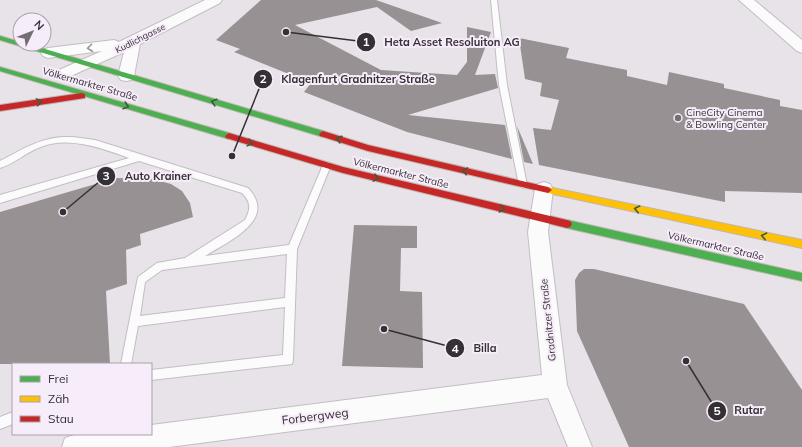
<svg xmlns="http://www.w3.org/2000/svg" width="802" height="447" font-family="Mulish,sans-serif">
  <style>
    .building { fill: #979193 }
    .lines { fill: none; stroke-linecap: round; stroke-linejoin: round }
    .lane-casing { stroke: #c2bec3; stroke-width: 2 }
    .street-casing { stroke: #c2bec3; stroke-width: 2 }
    .fast-casing { stroke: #bfb6b1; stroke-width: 2 }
    .slow-casing { stroke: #bfb6b1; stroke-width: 2 }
    .jam-casing { stroke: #bfb6b1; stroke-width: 2 }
    .lane { fill: #fcfbfc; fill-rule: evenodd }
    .street { fill: #fcfbfc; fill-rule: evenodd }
    .fast { fill: #4caf50; fill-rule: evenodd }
    .slow { fill: #ffc107; fill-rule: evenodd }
    .jam { fill: #c62828; fill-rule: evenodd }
    .oneway { stroke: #989698 }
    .oneway2 { stroke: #3c5c3e }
    .poi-dot { fill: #736e74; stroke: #f7ecf9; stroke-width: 1.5 }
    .labels { text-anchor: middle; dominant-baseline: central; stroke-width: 4; stroke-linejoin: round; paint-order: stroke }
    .far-street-label { font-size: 9px; fill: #343035; stroke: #f7ecf9 }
    .street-label { font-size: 10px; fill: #343035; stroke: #f7ecf9 }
    .poi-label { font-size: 10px; fill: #343035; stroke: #f7ecf9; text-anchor: start }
    .near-street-label { font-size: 12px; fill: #343035; stroke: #f7ecf9 }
    .leader { fill: none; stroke: #343035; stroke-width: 1.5 }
    .callout-dot { fill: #343035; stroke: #f7ecf9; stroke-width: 1.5 }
    .mark-label { font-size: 12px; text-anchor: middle; font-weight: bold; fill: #fff }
    .callout-label { font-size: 11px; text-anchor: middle; font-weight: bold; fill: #343035; stroke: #f7ecf9; stroke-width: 4; stroke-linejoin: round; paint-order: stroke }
  </style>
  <rect width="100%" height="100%" fill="#e8e2e9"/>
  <g class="building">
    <polygon points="261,0 376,0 442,23 411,31 377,7 295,25 381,70 457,75 467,62 467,27 491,32 475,75 495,74 498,88 408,115 505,125 512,159 407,132 304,92 311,83 234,52 240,49 216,40"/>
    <polygon points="519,38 569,48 566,58 627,70 627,76 667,85 669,72 724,84 724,88 780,100 780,106 802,110 802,193 725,191 725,202 539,165 533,128 551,130 559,100 540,96 542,83 525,79"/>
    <polygon points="517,126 533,164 524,162"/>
    <polygon points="116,178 153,179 171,184 182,191 190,203 193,217 140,234 141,245 126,250 127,284 106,291 110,364 0,364 0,212"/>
    <polygon points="354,225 417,226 417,248 401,248 400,291 422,292 423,368 342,366"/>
    <polygon points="584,269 594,269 744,304 802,390 802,447 629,447 577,331 575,280 579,273"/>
  </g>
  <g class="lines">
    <defs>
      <g id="lane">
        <polygon points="491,0 497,0 507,85 527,185 523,188 519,185 499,85"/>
        <path d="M62,137H73L95,140L248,188C278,220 229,241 205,256L289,245L323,165L327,162L330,163L331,165L297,249L293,360L292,364L151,380V370L283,355L285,307L138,326L131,364H121L138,277L157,263L185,258L245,220C251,209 251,202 242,193L139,161L0,203V195L129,158C101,148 68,135 38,148C25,153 14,164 0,168V161C21,150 38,139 62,137ZM287,254L285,298L140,316L145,282L162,270Z"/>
        <polygon points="13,412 13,424 0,429 0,417"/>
      </g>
      <g id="street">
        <polygon points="205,0 222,0 220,3 140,44 134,76 131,80 126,81 121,80 118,76 124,52 64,79 59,78 56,74 59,70 102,51 48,58 43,56 41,53 43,50 48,48 114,40 119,42"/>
        <polygon points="739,0 754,0 802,40 802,53 797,51"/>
        <polygon points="544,182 550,184 553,189 548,232 567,385 592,447 568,447 548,398 169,447 62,447 65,438 74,435 151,434 151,425 542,375 528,232 535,189 538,184"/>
      </g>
      <g id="fast">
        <polygon points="0,36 20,42 20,44 28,44 323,131 327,134 323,137 0,40"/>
        <polygon points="0,67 229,133 233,136 229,139 0,71"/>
        <polygon points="567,220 802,273 802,281 567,228 564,227 562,224 564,221"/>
      </g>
      <polygon id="slow" points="548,187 802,240 802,248 548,193 544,190"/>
      <g id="jam">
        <polygon points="82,93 85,94 85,98 0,111 0,105"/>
        <polygon points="323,131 368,145 548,187 552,190 548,193 368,151 320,136 319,134"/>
        <polygon points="229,133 343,167 567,220 570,221 572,224 570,227 567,228 343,173 226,138 225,136"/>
      </g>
    </defs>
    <use href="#lane" class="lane-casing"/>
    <use href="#street" class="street-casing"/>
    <use href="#fast" class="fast-casing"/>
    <use href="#slow" class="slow-casing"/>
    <use href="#jam" class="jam-casing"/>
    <use href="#lane" class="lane"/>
    <use href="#street" class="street"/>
    <use href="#fast" class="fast"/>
    <use href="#slow" class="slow"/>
    <use href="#jam" class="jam"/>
  </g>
  <defs><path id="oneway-chevron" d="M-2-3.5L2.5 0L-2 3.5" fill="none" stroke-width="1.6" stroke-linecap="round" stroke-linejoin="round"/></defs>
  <use class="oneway" href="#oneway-chevron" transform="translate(90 48) rotate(173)"/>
  <g class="oneway2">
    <use href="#oneway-chevron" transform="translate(39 102) rotate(-9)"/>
    <use href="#oneway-chevron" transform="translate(214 102) rotate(-163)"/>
    <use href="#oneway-chevron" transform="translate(126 106) rotate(17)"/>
    <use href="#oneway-chevron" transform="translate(339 139) rotate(-163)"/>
    <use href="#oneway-chevron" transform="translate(250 143) rotate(16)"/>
    <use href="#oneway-chevron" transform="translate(465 171) rotate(-167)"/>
    <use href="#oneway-chevron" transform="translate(376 178) rotate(14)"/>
    <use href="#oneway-chevron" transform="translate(502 209) rotate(14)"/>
    <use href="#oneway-chevron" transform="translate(637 209) rotate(-168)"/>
    <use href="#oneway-chevron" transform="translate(764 236) rotate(-168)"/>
  </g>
  <circle class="poi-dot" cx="678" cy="118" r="4"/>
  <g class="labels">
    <g class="far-street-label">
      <text transform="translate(140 38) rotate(-27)">Kudlichgasse</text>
    </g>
    <g class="street-label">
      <text transform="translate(90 84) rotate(16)">Völkermarkter Straße</text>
      <text transform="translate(401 173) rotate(14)">Völkermarkter Straße</text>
      <text transform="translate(716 246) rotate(13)">Völkermarkter Straße</text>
      <text transform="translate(548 320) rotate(-96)">Gradnitzer Straße</text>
    </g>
    <g class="poi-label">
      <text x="686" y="112">CineCity Cinema<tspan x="686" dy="12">&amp; Bowling Center</tspan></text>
    </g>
    <g class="near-street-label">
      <text transform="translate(315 416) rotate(-7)">Forbergweg</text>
    </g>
  </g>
  <path class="leader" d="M286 32L366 42M232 156L263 79M63 212L106 176M384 329L455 348M686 361L717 411"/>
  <g class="callout-dot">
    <circle cx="286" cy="32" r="4"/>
    <circle cx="232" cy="156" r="4"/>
    <circle cx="63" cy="212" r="4"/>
    <circle cx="384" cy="329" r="4"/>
    <circle cx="686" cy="361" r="4"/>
    <circle cx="366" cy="42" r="10"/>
    <circle cx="263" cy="79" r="10"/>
    <circle cx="106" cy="176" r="10"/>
    <circle cx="455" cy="348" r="10"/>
    <circle cx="717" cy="411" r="10"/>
  </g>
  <g class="mark-label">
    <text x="366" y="46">1</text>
    <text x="263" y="83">2</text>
    <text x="106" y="180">3</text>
    <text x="455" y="353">4</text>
    <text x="717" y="415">5</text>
  </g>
  <g class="callout-label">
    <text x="452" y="46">Heta Asset Resoluiton AG</text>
    <text x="358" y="83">Klagenfurt Gradnitzer Straße</text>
    <text x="158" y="180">Auto Krainer</text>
    <text x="485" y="352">Billa</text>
    <text x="749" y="414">Rutar</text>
  </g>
  <rect x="12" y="363" width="140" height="72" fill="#f7ecf9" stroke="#a9a1ab"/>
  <rect x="20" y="376" width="20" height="6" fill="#4caf50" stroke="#a9a1ab"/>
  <text x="48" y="383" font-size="12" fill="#343035">Frei</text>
  <rect x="20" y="396" width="20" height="6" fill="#ffc107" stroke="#a9a1ab"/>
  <text x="48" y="403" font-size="12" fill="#343035">Zäh</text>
  <rect x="20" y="416" width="20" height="6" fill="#c62828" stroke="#a9a1ab"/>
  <text x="48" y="423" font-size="12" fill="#343035">Stau</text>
  <g transform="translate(32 32) rotate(47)"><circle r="19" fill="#f7ecf9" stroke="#a9a1ab"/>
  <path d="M0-3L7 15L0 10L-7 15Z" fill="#736e74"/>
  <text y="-6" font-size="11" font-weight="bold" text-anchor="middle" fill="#343035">N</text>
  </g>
</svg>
